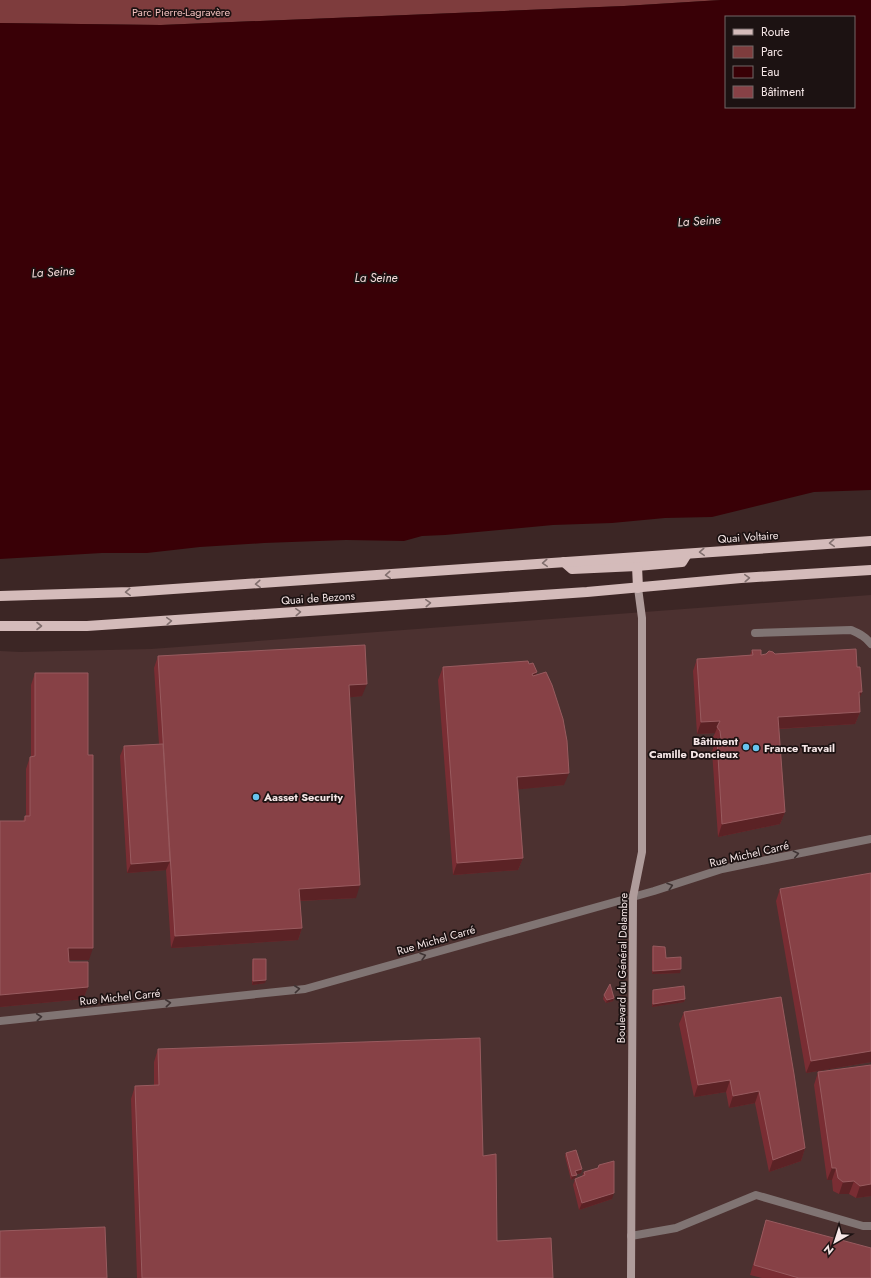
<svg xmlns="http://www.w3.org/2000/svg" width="871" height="1278" font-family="Jost,sans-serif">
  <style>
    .built { fill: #4c3130 }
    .green { fill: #7e3c3d }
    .water { fill: #390006; fill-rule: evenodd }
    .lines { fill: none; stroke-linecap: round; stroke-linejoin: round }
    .lane { stroke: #807473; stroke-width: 8 }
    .street { stroke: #807473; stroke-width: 8 }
    .secondary { stroke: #af9c9b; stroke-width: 8 }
    .primary { stroke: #d4bbba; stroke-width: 10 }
    .wall { fill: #792d33 }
    .shaded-wall { fill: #5b2225 }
    .building { fill: #874146; stroke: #985b5f }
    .oneway { stroke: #816f6e }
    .oneway2 { stroke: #3f3434 }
    .poi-dot { fill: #67c4ef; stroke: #1c1212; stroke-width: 1.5 }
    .labels { text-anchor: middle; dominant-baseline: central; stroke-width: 3.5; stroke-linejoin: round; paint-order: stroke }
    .park-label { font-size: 11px; fill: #f2c0be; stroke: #1c1212 }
    .street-label { font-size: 11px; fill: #f6e7e7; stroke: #1c1212 }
    .poi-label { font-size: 11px; font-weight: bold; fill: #f6e7e7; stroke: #1c1212; text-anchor: start }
    .water-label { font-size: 12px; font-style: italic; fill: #f4dad9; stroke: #1c1212 }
  </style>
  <rect width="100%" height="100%" fill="#3c2625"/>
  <polygon class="built" points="871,595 871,1278 0,1278 0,651 20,652 151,649"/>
  <polygon class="green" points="0,0 721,0 624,6 161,25 0,23"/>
  <path class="water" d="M721,0H871V490L814,492L712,517L665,518L612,523L553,525L445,535L422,536L404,541L346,540L264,543L200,547L147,553H102L0,559V23L161,25L624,6ZM726,17H854V107H726Z"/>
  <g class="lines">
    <g class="lane">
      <path d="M755,633L851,630C860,634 866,637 871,644"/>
      <polyline points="631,1236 676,1228 756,1195 863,1226 871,1226"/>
    </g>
    <polyline class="street" points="0,1021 305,989 654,891 722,869 871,839"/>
    <polyline class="secondary" points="631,1278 633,897 642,852 642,618 638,588"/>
    <g class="primary">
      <polyline points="564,562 572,569 637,566 682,562 687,554"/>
      <polyline points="637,566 638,588"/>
      <polyline points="0,596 130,592 871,541"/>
      <polyline points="0,626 87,626 587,592 741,578 871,570"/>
    </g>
  </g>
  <g class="wall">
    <polygon points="752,650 761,655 775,654 857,667 862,692 859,699 860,712 855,724 779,729 785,812 780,824 718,837 712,751 715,743 712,739 715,733 697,734 693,671 697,659 750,655"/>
    <polygon points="158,656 362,696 349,697 356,898 300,901 302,928 298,940 171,948 166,870 127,873 120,756 124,746 159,744 154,668"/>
    <polygon points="529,664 535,676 564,785 518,789 523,858 518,870 453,875 438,680 443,667"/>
    <polygon points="35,673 89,960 69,960 69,962 88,987 83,999 0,1007 23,821 25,816 26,816 26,769 30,757 31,757 31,685"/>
    <polygon points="780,889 871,1062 806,1073 776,901"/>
    <polygon points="653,946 666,958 680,973 652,974 652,949"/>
    <polygon points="253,959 265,983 252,985 252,963"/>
    <polygon points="653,990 685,999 684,1002 652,1007 652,993"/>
    <polygon points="604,995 614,998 613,1001 606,1003 603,999"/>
    <polygon points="781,997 805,1148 801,1161 769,1172 755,1103 729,1108 726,1092 694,1097 679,1024 684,1012"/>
    <polygon points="158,1049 483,1156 497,1241 553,1278 137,1278 131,1099 135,1086 154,1086 154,1062"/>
    <polygon points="871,1065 871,1196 856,1198 849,1194 839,1194 833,1191 832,1180 827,1180 814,1085 818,1072"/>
    <polygon points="566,1153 582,1169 581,1173 576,1174 575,1178 571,1180 565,1156"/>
    <polygon points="584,1172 612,1199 579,1210 573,1185 575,1179 582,1176"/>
    <polygon points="766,1220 871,1278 762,1278 750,1275 763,1230"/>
  </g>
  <g class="shaded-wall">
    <polygon points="537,672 532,684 532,674"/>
    <polygon points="367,684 362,696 344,698 349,685"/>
    <polygon points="859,692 862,692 857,704"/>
    <polygon points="860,712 855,724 774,729 778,717"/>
    <polygon points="720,721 715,733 697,734 701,722"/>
    <polygon points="569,773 564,785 512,790 517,777"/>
    <polygon points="785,812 780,824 718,837 722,824"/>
    <polygon points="523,858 518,870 453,875 457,863"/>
    <polygon points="170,861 166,870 127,873 131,864"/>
    <polygon points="360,885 356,898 295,901 299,889"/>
    <polygon points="302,928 298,940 171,948 175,936"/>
    <polygon points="68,948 93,948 89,960 64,960"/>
    <polygon points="681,969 680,973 652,974 653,971"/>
    <polygon points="266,980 265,983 252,985 253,981"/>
    <polygon points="88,987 83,999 0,1007 0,995"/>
    <polygon points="614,998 613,1001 606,1003 607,1000"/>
    <polygon points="685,999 684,1002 652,1007 653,1004"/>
    <polygon points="871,1051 871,1062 806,1073 811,1061"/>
    <polygon points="730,1080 726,1092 694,1097 698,1085"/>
    <polygon points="759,1091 755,1103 729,1108 733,1096"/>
    <polygon points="805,1148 801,1161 769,1172 773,1160"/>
    <polygon points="832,1168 836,1168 832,1180 827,1180"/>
    <polygon points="582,1169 581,1173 574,1175 575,1171"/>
    <polygon points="577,1175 575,1178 571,1180 572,1176"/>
    <polygon points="854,1181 849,1194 839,1194 843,1182"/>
    <polygon points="871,1184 871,1196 856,1198 860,1186"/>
    <polygon points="614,1193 612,1199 579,1210 582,1203"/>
  </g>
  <g class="building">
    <polygon points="365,645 367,684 349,685 360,885 299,889 302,928 175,936 158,656"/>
    <polygon points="856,649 857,667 860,667 862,692 859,692 860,712 778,717 785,812 722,824 717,739 721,739 720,731 717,727 720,721 701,722 697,659 753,655 752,650 761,650 761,655 766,654 769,651 773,652 775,654"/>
    <polygon points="528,661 529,664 533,663 537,672 532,674 533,676 546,672 552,685 563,719 567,741 569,773 517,777 523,858 457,863 443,667"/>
    <polygon points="35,673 88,673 88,755 93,755 93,948 68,948 69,962 88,962 88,987 0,995 0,821 25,821 25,816 30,816 30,757 35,756"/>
    <polygon points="163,744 170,861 131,864 124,746"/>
    <polygon points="871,873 871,1051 811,1061 780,889"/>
    <polygon points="653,946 665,947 666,958 681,957 681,969 653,971"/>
    <polygon points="253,959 266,959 266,980 253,981"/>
    <polygon points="610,984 614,998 607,1000 604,995"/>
    <polygon points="684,986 685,999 653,1004 653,990"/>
    <polygon points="781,997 794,1074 805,1148 773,1160 759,1091 733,1096 730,1080 698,1085 684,1012"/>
    <polygon points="480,1038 483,1156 496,1154 497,1241 551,1238 553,1278 142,1278 135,1086 159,1085 158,1049"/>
    <polygon points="871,1065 871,1184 860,1186 854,1181 843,1182 838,1178 836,1168 832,1168 818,1072"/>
    <polygon points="576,1150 582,1169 575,1171 577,1175 572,1176 566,1153"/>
    <polygon points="614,1161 614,1193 582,1203 575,1179 585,1175 584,1172 598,1168 599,1165"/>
    <polygon points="766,1220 871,1248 871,1278 799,1278 754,1265"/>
    <polygon points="105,1227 107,1278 0,1278 0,1231"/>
  </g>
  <defs><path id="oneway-chevron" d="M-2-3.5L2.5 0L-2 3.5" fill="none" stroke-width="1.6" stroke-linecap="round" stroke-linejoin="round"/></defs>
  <g class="oneway">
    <use href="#oneway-chevron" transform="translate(832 543) rotate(176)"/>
    <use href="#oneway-chevron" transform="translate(702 552) rotate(176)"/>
    <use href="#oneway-chevron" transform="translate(545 563) rotate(176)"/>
    <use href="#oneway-chevron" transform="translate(388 575) rotate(176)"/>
    <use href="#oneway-chevron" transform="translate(747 578) rotate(-4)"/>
    <use href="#oneway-chevron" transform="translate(258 584) rotate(176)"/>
    <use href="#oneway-chevron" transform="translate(128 592) rotate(177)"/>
    <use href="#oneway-chevron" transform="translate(428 603) rotate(-4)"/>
    <use href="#oneway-chevron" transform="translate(298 612) rotate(-4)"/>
    <use href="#oneway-chevron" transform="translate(169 621) rotate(-4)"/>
    <use href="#oneway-chevron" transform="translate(39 626)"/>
  </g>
  <g class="oneway2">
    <use href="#oneway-chevron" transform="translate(796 854) rotate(-12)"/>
    <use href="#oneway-chevron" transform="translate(670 886) rotate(-18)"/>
    <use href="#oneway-chevron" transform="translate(423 956) rotate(-16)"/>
    <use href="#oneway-chevron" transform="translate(297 989) rotate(-6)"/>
    <use href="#oneway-chevron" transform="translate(168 1003) rotate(-6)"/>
    <use href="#oneway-chevron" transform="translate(39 1017) rotate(-6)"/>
  </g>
  <g class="poi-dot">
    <circle cx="746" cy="747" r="4"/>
    <circle cx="756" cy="748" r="4"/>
    <circle cx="256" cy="797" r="4"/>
  </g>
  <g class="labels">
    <g class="park-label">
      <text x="181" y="12">Parc Pierre-Lagravère</text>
    </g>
    <g class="street-label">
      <text transform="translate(748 537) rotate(-4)">Quai Voltaire</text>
      <text transform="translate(318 598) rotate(-4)">Quai de Bezons</text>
      <text transform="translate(749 854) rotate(-13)">Rue Michel Carré</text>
      <text transform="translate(436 940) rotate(-16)">Rue Michel Carré</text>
      <text transform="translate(622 968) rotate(-89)">Boulevard du Général Delambre</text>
      <text transform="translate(120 997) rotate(-6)">Rue Michel Carré</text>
    </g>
    <g class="poi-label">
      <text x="738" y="741" text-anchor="end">Bâtiment<tspan x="738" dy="13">Camille Doncieux</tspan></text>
      <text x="764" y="748">France Travail</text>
      <text x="264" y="797">Aasset Security</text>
    </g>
    <g class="water-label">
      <text transform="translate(699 221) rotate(-4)">La Seine</text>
      <text transform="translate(53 272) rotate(-4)">La Seine</text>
      <text x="376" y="278">La Seine</text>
    </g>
  </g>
  <rect x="725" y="16" width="130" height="92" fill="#1c1212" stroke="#736767"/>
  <rect x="733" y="29" width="20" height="6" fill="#d4bbba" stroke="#736767"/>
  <text x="761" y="36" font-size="12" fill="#f6e7e7">Route</text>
  <rect x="733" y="46" width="20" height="12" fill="#7e3c3d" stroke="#736767"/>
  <text x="761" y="56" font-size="12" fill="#f6e7e7">Parc</text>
  <rect x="733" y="66" width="20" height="12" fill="#390006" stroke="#736767"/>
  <text x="761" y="76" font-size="12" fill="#f6e7e7">Eau</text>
  <rect x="733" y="86" width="20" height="12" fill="#874146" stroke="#736767"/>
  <text x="761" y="96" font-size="12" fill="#f6e7e7">Bâtiment</text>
  <g transform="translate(835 1242) rotate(219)" stroke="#1c1212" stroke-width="3" paint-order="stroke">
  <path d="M0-3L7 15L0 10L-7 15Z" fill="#f6e7e7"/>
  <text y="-6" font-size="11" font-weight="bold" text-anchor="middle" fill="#f6e7e7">N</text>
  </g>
</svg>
